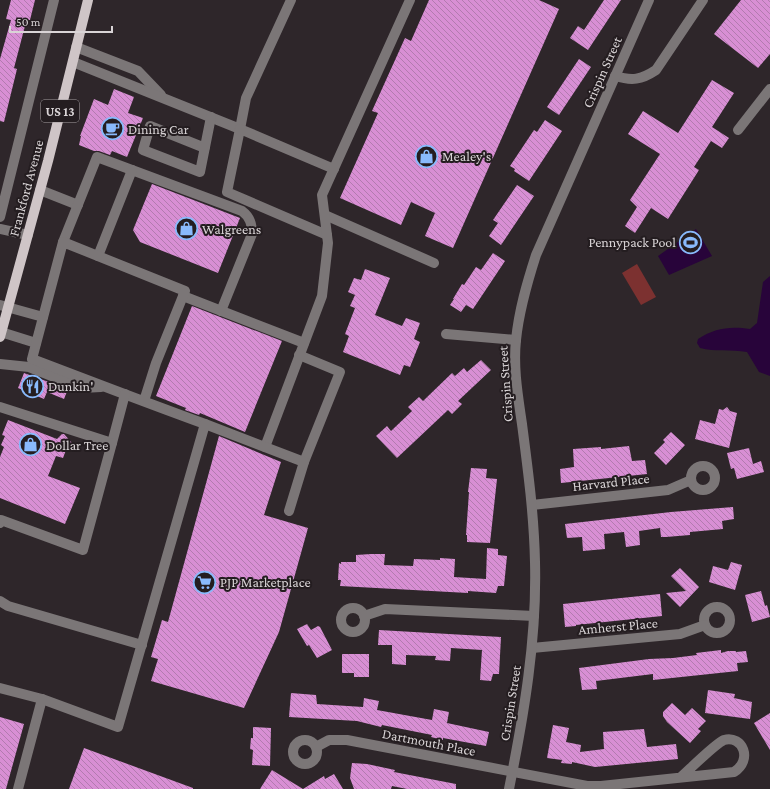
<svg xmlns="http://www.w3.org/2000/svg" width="770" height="789" font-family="'Crimson Pro',serif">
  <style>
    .grass { fill: #7c3130 }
    .water { fill: #28043a }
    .building { fill: url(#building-back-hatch) }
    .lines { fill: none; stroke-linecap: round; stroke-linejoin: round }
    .minor { stroke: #7b7677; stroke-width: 10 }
    .major { stroke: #cfc5c7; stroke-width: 10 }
    .labels { text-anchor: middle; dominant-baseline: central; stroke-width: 4; stroke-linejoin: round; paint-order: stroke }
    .shield { fill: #241d20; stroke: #a39d9f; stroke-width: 1 }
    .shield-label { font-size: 13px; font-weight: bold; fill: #d9d4d6 }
    .street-label { font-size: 14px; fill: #d9d4d6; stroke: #241d20 }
    .poi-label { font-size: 14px; fill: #d9d4d6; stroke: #241d20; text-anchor: start }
  </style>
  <defs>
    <pattern id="building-back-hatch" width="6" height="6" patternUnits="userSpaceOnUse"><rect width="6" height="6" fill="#d88fd4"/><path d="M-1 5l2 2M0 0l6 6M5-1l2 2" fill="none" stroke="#b27baf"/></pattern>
  </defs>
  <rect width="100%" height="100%" fill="#2e262a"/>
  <polygon class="grass" points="637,264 656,297 641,305 622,273"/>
  <g class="water">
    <polygon points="696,229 712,256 669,275 658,256"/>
    <path d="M770,276V376L759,372L747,352C731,349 715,352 700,348L697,343L698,339C715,328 730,326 750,329L757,323L763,282Z"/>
  </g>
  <g class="building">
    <polygon points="11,0 35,0 30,20 28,20 27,26 25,26 14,68 17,69 4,122 0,121 0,59 11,20 6,19"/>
    <polygon points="429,0 539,0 559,9 453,248 425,236 435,213 411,202 401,225 340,198 378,113 372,111 405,38 411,41"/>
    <polygon points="604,0 621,0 588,50 570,38 578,26 584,30"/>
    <polygon points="741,0 770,0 770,54 758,68 714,34"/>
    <polygon points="579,59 591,67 559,115 547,107"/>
    <polygon points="712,80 734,93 712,127 729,138 722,148 711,141 694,167 699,170 668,219 651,208 635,233 625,226 637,207 630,200 660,154 628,134 643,111 678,133"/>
    <polygon points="114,89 134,97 128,113 143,118 127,157 112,151 110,155 99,151 94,151 79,145 81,136 80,136 94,99 108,105"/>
    <polygon points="545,120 562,131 529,181 514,171 515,169 510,166 534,130 537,132"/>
    <polygon points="152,184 240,218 218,273 140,242 133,230"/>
    <polygon points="517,185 534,196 501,245 489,236 498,223 493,220"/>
    <polygon points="493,253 505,261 473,309 466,305 461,312 450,305 454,299 453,299 462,284 464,285 476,267 481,270"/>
    <polygon points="365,269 390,278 375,315 402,326 406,318 420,323 414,339 420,342 410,367 404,365 400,375 343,352 349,336 345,334 355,308 350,306 355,295 348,292 354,278 361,280"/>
    <polygon points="192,306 282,341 245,432 200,413 199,415 185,410 186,408 156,396"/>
    <polygon points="481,360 491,370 458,401 462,404 452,414 448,410 397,458 376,436 387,426 391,431 412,411 408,407 419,397 423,401 452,373 455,376 464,368 467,372"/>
    <polygon points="24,373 68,389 64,399 47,392 44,399 18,388"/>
    <polygon points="727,407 730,411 737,413 729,448 695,439 700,420 715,424 719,409 723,410"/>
    <polygon points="8,420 57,439 62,434 64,434 73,444 66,450 63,458 56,456 48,476 80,488 65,524 0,498 0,457 4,447 1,445 5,436 2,435"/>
    <polygon points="671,432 685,445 666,465 654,453 665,442 663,440"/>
    <polygon points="219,436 281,462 264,515 308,528 279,632 244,708 151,681 158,659 151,657 162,620 168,622"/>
    <polygon points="629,446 632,461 645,460 647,474 561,483 560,469 574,467 573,449 601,447 601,449"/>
    <polygon points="749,448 753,464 761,461 764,472 737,479 734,468 731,469 727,453"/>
    <polygon points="471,468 487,469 486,478 497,479 490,543 467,542 467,535 466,535 469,492 468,492"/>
    <polygon points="733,507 734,519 722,521 723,529 690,532 690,535 666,537 661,537 660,528 639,531 640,545 626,547 624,532 604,534 605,549 583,551 582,537 567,538 565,524 671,512"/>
    <polygon points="487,548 498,549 498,555 507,556 504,586 498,586 496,593 468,591 468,593 340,586 341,580 338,580 339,563 341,564 341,562 356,562 356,555 371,554 385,554 384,565 413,566 414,559 440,560 440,558 455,559 454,577 486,579"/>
    <polygon points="731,562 742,565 735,590 709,582 713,566 728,570"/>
    <polygon points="680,568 699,587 680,607 666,593 686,591 671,576"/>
    <polygon points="761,591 765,606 767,605 770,617 752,622 745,595"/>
    <polygon points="660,594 662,616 576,625 576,626 565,627 563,604"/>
    <polygon points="307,624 311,630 318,626 320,627 332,650 317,658 309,645 307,646 297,629"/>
    <polygon points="379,630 501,637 499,674 493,674 491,681 480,680 482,650 451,648 450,661 435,660 436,656 406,655 406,665 392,664 392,645 378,645"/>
    <polygon points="721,650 721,653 728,651 736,651 736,652 746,651 748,662 737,663 738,671 653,680 653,674 596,681 597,689 582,690 579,668 649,659 673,658 697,655 696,653"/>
    <polygon points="342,654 369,654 369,677 354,677 354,673 342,673"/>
    <polygon points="708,690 735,694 734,698 752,702 750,719 705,713"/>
    <polygon points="291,693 316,695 317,704 363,707 364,698 379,701 377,710 432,720 434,709 449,712 447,723 489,732 486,746 443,738 443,740 431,737 432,735 382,725 381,727 357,721 289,717"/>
    <polygon points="672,703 685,715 692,708 706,721 698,729 701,731 690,743 667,722 663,716 663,712"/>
    <polygon points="770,713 770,750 754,723"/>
    <polygon points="0,717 24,724 6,789 0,789"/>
    <polygon points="553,725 569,728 566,742 581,745 580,752 604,749 603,732 644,729 647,747 676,744 678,759 595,767 572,762 572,764 561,763 562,760 547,758"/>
    <polygon points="253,727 271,728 270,766 252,765 253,750 250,749 251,738 253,738"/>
    <polygon points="84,748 193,788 193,789 69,789"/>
    <polygon points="352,763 367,764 395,770 394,772 456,784 456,789 407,789 392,786 391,789 354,789 350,778"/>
    <polygon points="272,770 303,789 260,789"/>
    <polygon points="334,774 343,789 303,789 324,776 325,779"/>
  </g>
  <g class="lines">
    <g class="minor">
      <polyline points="76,47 138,71 161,95"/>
      <polyline points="73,62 240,129 246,98 291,0"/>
      <path d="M615,76C632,81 641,80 656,70L703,0"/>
      <polyline points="738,130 770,89"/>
      <polyline points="205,148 150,126 143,150 200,172 211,117"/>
      <polyline points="40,190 78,205"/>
      <polyline points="325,215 434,263"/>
      <polyline points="0,217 54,0"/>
      <polyline points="0,229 28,235"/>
      <polyline points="327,235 227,192 240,129 334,169"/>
      <path d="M63,242L97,157L242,211C250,217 252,224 252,234L221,311"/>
      <polyline points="98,256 132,170"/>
      <polyline points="183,296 304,343"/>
      <polyline points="0,305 43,317"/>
      <polyline points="1,332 36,343"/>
      <polyline points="446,334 516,340"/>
      <polyline points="299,355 340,372 304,462"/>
      <polyline points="0,364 29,367 82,388 101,387"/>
      <path d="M144,401L156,363L185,291L63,242L32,359C90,381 147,403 205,424"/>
      <polyline points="0,407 112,443 125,394"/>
      <polyline points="265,447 322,296 328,243 322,195 410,0"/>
      <circle cx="703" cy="478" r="12"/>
      <polyline points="532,505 668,490 691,480"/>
      <polyline points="0,523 1,520 83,550 112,443"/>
      <polyline points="0,601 8,606 142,645"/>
      <circle cx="717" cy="620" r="13"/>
      <circle cx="353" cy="620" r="12"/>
      <polyline points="364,616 385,609 534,616"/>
      <polyline points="532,648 680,634 705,625"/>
      <polyline points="0,688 42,699 118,727 205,424 304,462 289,511"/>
      <circle cx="305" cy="752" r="12"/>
      <path d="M316,747L329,740H347L587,786H601L734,772C753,760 743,735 724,740C716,743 689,770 681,777"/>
      <polyline points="18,789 42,699"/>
      <path d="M509,789C524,714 537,639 535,562C534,515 528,470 522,424C518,396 513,368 516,340C519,310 527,283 536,255L649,0"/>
    </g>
    <polyline class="major" points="0,337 48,161 88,0"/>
  </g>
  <defs>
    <symbol id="cafe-ring" viewBox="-11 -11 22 22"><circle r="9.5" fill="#241d20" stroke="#89bafc" stroke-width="1.5"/><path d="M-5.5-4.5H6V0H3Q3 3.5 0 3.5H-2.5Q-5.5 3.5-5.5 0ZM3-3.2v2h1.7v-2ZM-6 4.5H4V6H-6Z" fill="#89bafc"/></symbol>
    <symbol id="shop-ring" viewBox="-11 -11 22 22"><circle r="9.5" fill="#241d20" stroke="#89bafc" stroke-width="1.5"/><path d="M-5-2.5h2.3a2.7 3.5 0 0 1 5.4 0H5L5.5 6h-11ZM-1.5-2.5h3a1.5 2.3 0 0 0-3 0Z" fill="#89bafc"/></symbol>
    <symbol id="stadium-ring" viewBox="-11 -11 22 22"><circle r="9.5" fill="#241d20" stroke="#89bafc" stroke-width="1.5"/><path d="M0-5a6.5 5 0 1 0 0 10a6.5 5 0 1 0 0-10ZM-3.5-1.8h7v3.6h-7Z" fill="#89bafc"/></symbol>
    <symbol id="restaurant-ring" viewBox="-11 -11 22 22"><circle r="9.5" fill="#241d20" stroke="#89bafc" stroke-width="1.5"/><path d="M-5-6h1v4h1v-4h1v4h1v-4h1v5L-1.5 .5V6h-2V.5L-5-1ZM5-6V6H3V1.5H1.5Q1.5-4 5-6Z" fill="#89bafc"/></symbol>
    <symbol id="supermarket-ring" viewBox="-11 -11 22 22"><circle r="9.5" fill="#241d20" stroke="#89bafc" stroke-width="1.5"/><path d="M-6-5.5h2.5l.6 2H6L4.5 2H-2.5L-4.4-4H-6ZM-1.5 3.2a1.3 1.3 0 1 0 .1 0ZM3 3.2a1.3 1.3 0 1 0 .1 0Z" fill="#89bafc"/></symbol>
  </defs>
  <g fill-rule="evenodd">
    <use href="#cafe-ring" x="100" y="116" width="25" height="25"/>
    <use href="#shop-ring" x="414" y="144" width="25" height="25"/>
    <use href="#shop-ring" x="174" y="216" width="25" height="25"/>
    <use href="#stadium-ring" x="678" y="230" width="25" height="25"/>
    <use href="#restaurant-ring" x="20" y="374" width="25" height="25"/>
    <use href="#shop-ring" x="18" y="432" width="25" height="25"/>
    <use href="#supermarket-ring" x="192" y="570" width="25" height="25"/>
  </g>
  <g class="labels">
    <rect class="shield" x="41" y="100" width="38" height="22" rx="3"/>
    <g class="shield-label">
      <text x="60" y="111">US 13</text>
    </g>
    <g class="street-label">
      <text transform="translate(602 72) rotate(-66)">Crispin Street</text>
      <text transform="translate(26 188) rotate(-75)">Frankford Avenue</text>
      <text transform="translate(505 384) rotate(-94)">Crispin Street</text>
      <text transform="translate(611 482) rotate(-6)">Harvard Place</text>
      <text transform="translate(618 626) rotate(-5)">Amherst Place</text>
      <text transform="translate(510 703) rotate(-81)">Crispin Street</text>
      <text transform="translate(429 742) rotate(11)">Dartmouth Place</text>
    </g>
    <g class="poi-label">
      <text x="128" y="129">Dining Car</text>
      <text x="442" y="156">Mealey's</text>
      <text x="202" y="229">Walgreens</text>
      <text x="676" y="242" text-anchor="end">Pennypack Pool</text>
      <text x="48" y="386">Dunkin'</text>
      <text x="46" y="445">Dollar Tree</text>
      <text x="220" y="582">PJP Marketplace</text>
    </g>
  </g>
  <path d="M10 26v6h102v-6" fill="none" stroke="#d9d4d6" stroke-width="2"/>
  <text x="16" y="26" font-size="12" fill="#d9d4d6" stroke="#241d20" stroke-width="3" paint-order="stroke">50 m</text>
</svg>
